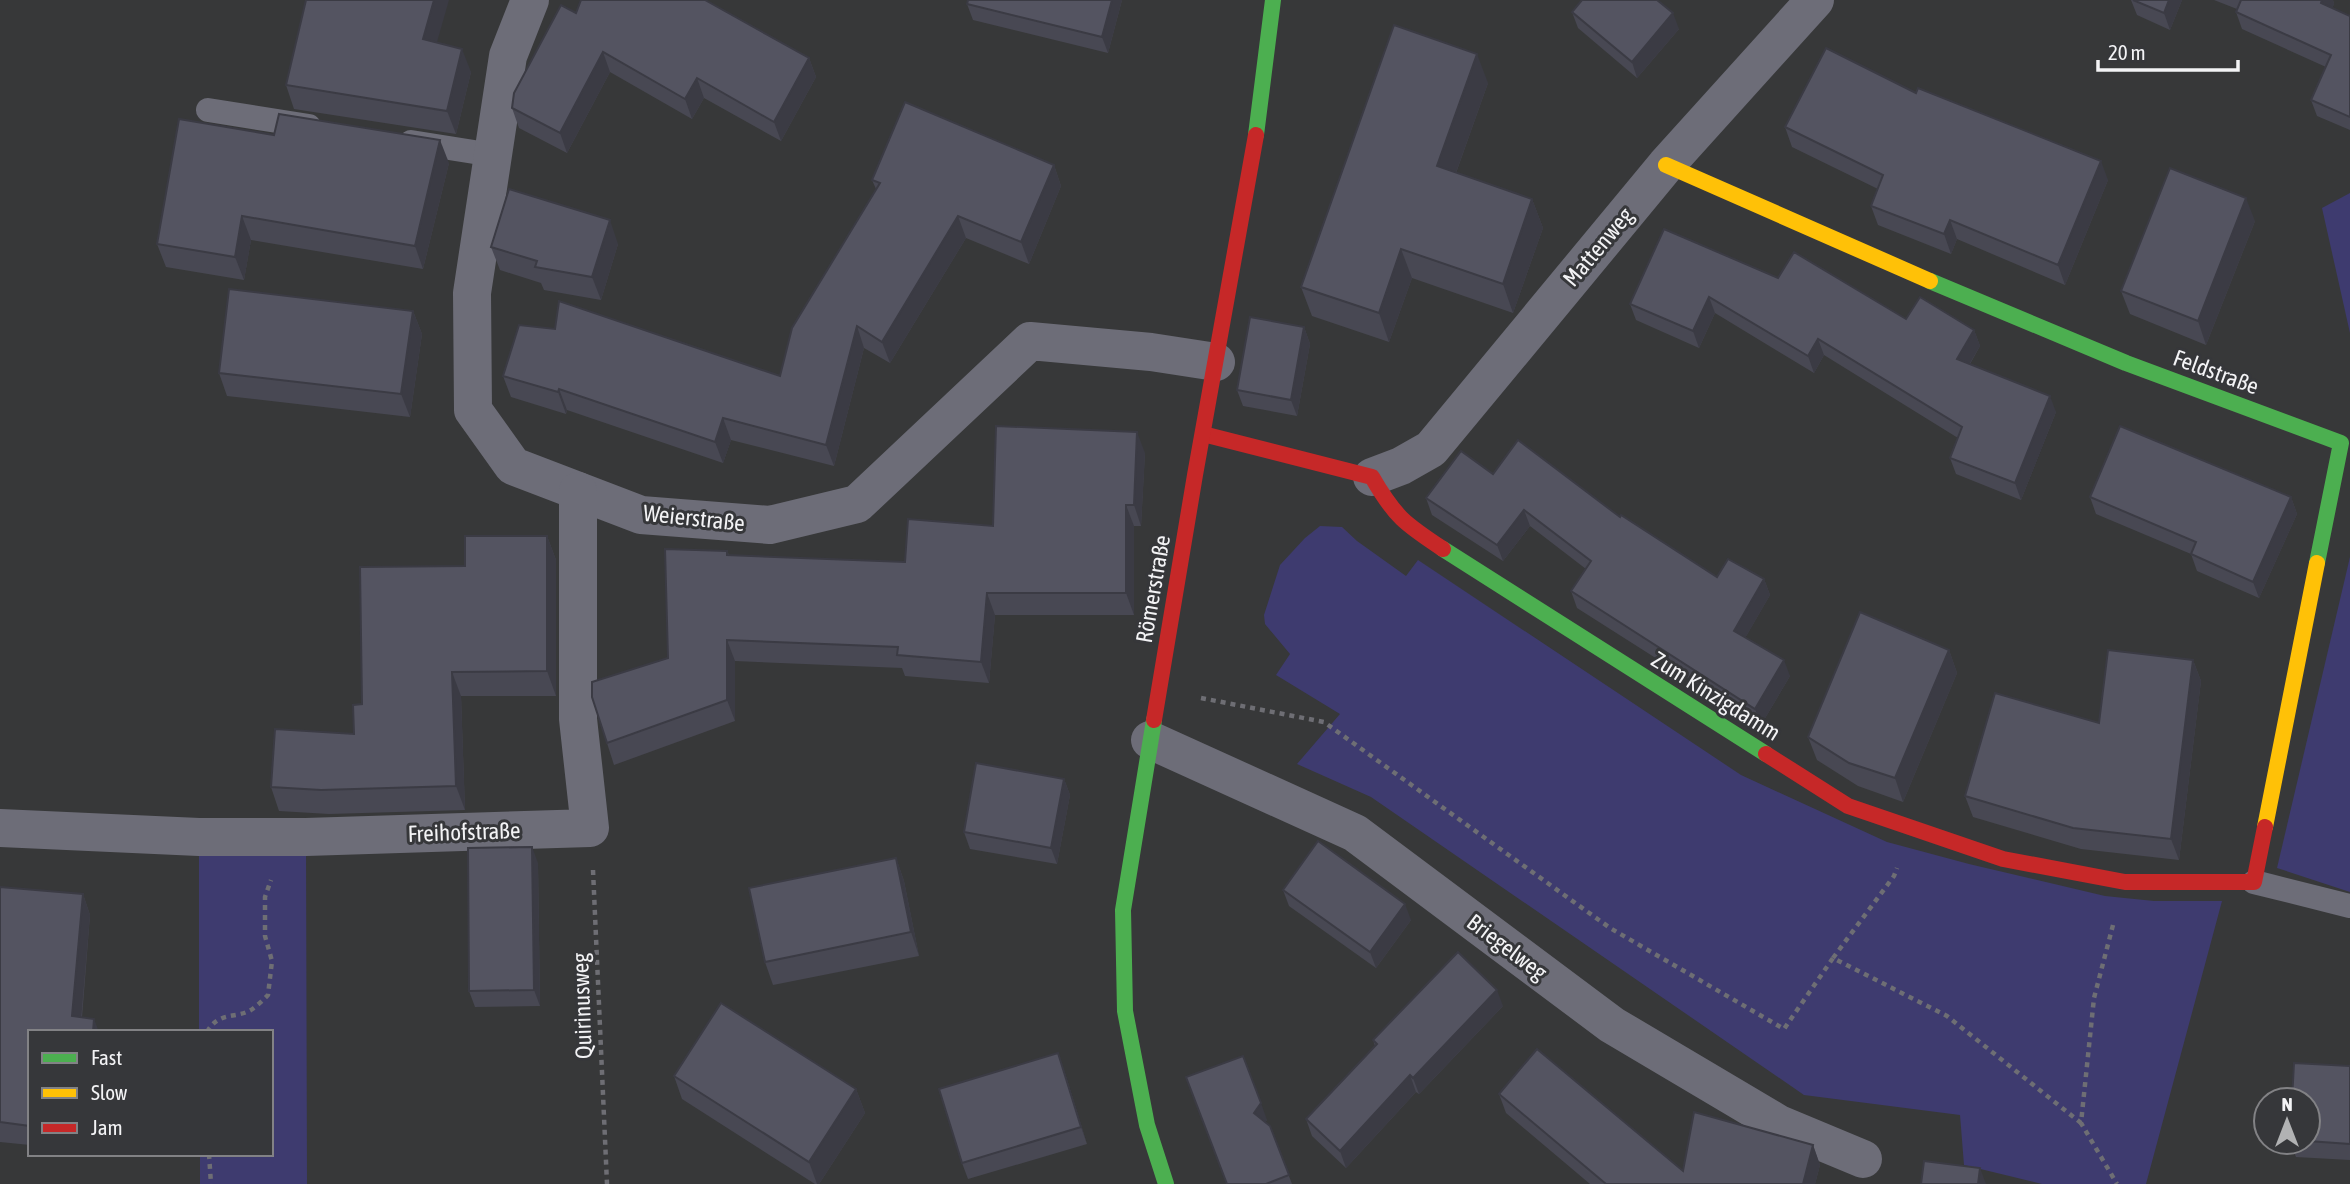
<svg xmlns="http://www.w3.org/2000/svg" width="2350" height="1184" font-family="'Asap Condensed',sans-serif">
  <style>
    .green { fill: #3e3b6f }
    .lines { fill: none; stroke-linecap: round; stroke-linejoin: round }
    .path { stroke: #6e6e74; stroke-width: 4.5; stroke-dasharray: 5 5; stroke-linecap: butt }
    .lane { stroke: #6d6d78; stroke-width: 24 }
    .street { stroke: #6d6d78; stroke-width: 38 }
    .fast { stroke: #4caf50; stroke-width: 16 }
    .slow { stroke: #ffc107; stroke-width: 16 }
    .jam { stroke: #c62828; stroke-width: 16 }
    .wall { fill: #484853 }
    .shaded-wall { fill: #3b3b44 }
    .building { fill: #545461; stroke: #3b3b44; stroke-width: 2 }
    .labels { text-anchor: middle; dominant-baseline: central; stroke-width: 6; stroke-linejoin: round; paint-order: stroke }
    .street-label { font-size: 23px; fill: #f3f3f5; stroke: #36373a }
  </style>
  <rect width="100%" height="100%" fill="#373839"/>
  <g class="green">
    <polygon points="2350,193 2350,333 2322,208"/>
    <polygon points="1320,526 1342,527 1357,541 1406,576 1418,560 1741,775 1887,842 1969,864 2105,896 2154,901 2222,901 2146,1184 2042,1184 1964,1165 1960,1115 1804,1095 1371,797 1297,764 1340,714 1276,675 1290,654 1265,624 1264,615 1280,565 1305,538"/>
    <polygon points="2350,557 2350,892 2277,868"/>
    <polygon points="199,837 306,837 307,1184 200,1184 200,1154 271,1154 271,1032 199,1032"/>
  </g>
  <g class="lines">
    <g class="path">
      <polyline points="1201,698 1324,722 1610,928 1784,1029 1833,958 1947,1016 2081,1123"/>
      <polyline points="593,870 607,1184"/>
      <polyline points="2113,925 2094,998 2081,1123 2117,1184"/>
      <polyline points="1833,958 1894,876 1897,868"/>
      <path d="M207,1032C219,1011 235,1019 251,1010C257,1006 263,1000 268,995L272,961L265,936V897L271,880"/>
      <polyline points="209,1154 211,1184"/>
    </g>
    <g class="lane">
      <polyline points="208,110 309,126"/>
      <polyline points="411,142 493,155"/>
      <polyline points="2254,882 2350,906"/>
    </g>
    <g class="street">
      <polyline points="530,0 508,56 472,293 473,410 513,466 641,515 770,525 857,504 1030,341 1151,352 1216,362"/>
      <polyline points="1372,477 1401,466 1431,449 1666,165 1815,0"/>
      <polyline points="1150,740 1355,833 1612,1025 1779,1124 1863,1159"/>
      <polyline points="0,828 199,837 306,837 590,828 578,719 578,491"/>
    </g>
    <g class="fast">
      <polyline points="1256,135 1273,0"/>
      <polyline points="1930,281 2126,363 2341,443 2317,563"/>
      <polyline points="1443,549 1766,754"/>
      <polyline points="1154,720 1123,910 1125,1011 1147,1125 1166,1184"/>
    </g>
    <g class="slow">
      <polyline points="1666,165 1930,281"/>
      <polyline points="2265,827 2317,563"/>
    </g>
    <g class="jam">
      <path d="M1203,434L1372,477C1395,517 1405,524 1443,549"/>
      <polyline points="1154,720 1195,475 1256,135"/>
      <polyline points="1766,754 1848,806 2003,859 2125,882 2254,882 2265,827"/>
    </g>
  </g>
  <g class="wall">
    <polygon points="968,0 1122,0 1108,53 973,20 967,4"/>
    <polygon points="2131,0 2182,0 2170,30 2137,15"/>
    <polygon points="2214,0 2333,0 2334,4 2332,8 2350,16 2350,130 2317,116 2311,100 2326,67 2242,29 2236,12 2237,9"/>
    <polygon points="1572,12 1679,29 1637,78 1578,28"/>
    <polygon points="576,13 809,58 816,77 781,141 704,98 692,119 610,72 567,153 519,128 512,108"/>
    <polygon points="437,43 471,72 456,134 294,109 286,85"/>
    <polygon points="1488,83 1456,173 1532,199 1543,228 1513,313 1412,278 1389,342 1312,316 1301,287"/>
    <polygon points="1916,93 2108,180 2065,285 1957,239 1951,254 1878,225 1871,206 1878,189 1792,147 1785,127"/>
    <polygon points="274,135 449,163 423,269 251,240 244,280 166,267 157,244"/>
    <polygon points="1054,165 1061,186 1029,264 966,238 890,363 864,348 834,466 731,440 723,463 567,410 566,414 511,397 503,376 780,376 876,189 872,180"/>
    <polygon points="2255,221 2206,345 2130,314 2121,291"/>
    <polygon points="618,244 601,300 544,290 541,283 500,270 491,247"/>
    <polygon points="1778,278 1906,319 1974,330 1980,346 1970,364 2056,412 2021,500 1956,474 1950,458 1958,438 1824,355 1814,373 1715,313 1699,348 1636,320 1630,304"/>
    <polygon points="413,311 422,334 410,417 227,396 219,373"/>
    <polygon points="1304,327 1310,344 1297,416 1243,406 1237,390"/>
    <polygon points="1145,453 1141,526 1134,526 1134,615 995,615 989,683 905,676 902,668 735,661 735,721 614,765 607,743 668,658 727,551 729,555 905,562 993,526"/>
    <polygon points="1493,474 1620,517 1717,577 1764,579 1770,595 1745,638 1790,676 1761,725 1577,608 1571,591 1586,569 1530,526 1503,561 1432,515 1426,498"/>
    <polygon points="2090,497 2291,497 2297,514 2259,598 2197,571 2191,554 2096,514"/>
    <polygon points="547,536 556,560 556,696 461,696 465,810 329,814 279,811 271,787 354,734 362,704 465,566"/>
    <polygon points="1949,650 1957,673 1903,802 1858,786 1817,760 1808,737"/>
    <polygon points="2193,660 2201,681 2179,860 2081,849 1973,817 1965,796 2099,723"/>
    <polygon points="1064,779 1070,795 1057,864 970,849 964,832"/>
    <polygon points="896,858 904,881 919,956 773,985 765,962"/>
    <polygon points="538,863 540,1006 475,1007 469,991"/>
    <polygon points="0,887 83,894 90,915 82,1017 30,1032 30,1145 0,1142"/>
    <polygon points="1283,890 1411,920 1376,968 1289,906"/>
    <polygon points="1503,1006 1419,1094 1416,1092 1346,1168 1312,1136 1306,1119 1375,1046 1373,1040"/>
    <polygon points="2350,1066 2350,1160 2296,1157 2290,1142 2308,1142 2308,1100"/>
    <polygon points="1064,1070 1087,1144 968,1179 962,1163"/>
    <polygon points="674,1076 856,1089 865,1113 819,1184 815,1184 682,1099"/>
    <polygon points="1186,1077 1267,1120 1265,1122 1270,1126 1292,1184 1227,1184"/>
    <polygon points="1499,1094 1683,1171 1813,1145 1820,1165 1815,1184 1590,1184 1506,1113"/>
  </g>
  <g class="shaded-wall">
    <polygon points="434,0 449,0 431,63 423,39"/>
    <polygon points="1112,0 1122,0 1108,53 1102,37"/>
    <polygon points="2169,0 2182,0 2170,30 2164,13"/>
    <polygon points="2322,0 2333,0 2334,4 2327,19 2321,3"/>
    <polygon points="1673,13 1679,29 1637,78 1632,62"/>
    <polygon points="462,49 471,72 456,134 447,111"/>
    <polygon points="603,52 610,72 567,153 560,133"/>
    <polygon points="1477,54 1488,83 1448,195 1437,166"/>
    <polygon points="809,58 816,77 781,141 774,122"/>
    <polygon points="697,78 704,98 692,119 685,99"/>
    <polygon points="440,140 449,163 423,269 415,246"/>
    <polygon points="2101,161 2108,180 2065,285 2058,265"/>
    <polygon points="1054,165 1061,186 1029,264 1021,242"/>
    <polygon points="2246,198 2255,221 2206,345 2198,321"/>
    <polygon points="1532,199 1543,228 1513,313 1503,284"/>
    <polygon points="242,216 251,240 244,280 235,257"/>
    <polygon points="958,216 966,238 890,363 882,342"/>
    <polygon points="610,220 618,244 601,300 592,277"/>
    <polygon points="1950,220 1957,239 1951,254 1944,234"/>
    <polygon points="1401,249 1412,278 1389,342 1379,313"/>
    <polygon points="1709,297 1715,313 1699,348 1693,331"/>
    <polygon points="413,311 422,334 410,417 401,394"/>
    <polygon points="857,326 864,348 834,466 826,445"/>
    <polygon points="1304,327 1310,344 1297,416 1291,400"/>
    <polygon points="1974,330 1980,346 1963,375 1957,359"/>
    <polygon points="1818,339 1824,355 1814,373 1808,356"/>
    <polygon points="559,389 567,410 566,414 558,392"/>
    <polygon points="2050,396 2056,412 2021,500 2015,483"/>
    <polygon points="723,418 731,440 723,463 715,442"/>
    <polygon points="1137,432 1145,453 1141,526 1134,505"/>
    <polygon points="2291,497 2297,514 2259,598 2253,582"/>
    <polygon points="1126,505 1134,526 1134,615 1126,593"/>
    <polygon points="1524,510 1530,526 1503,561 1497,545"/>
    <polygon points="547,536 556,560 556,696 547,671"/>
    <polygon points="1764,579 1770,595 1740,647 1734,631"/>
    <polygon points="987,593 995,615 989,683 981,662"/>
    <polygon points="727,640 735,661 735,721 727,700"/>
    <polygon points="1949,650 1957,673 1903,802 1895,778"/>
    <polygon points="1784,660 1790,676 1761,725 1755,709"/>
    <polygon points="2193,660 2201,681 2179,860 2171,839"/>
    <polygon points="452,672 461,696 465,810 456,786"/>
    <polygon points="1064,779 1070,795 1057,864 1051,848"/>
    <polygon points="532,847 538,863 540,1006 534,990"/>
    <polygon points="896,858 904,881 919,956 911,932"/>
    <polygon points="83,894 90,915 80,1032 72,1016"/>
    <polygon points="1405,904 1411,920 1376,968 1370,952"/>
    <polygon points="1497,990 1503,1006 1419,1094 1413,1078"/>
    <polygon points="94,1019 99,1032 93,1032"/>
    <polygon points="1058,1053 1064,1070 1087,1144 1081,1127"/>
    <polygon points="1410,1075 1416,1092 1346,1168 1340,1151"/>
    <polygon points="856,1089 865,1113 819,1184 817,1184 809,1162"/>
    <polygon points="1261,1103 1267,1120 1260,1130 1254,1113"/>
    <polygon points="1813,1145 1820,1165 1815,1184 1803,1184"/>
    <polygon points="1980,1168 1986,1184 1978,1184"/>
  </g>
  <g class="building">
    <polygon points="306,0 434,0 423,39 462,49 447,111 286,85"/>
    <polygon points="581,0 705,0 809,58 774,122 697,78 685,99 603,52 560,133 512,108 514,93 561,5 576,13"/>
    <polygon points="968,0 1112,0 1102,37 967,4"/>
    <polygon points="1582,0 1657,0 1673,13 1632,62 1572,12"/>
    <polygon points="2133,0 2169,0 2164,13"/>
    <polygon points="2241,0 2322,0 2321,3 2350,16 2350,117 2311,100 2331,55 2236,12"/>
    <polygon points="1394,25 1477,54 1437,166 1532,199 1503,284 1401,249 1379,313 1301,287"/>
    <polygon points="1826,48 1916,93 1918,88 2101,161 2058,265 1950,220 1944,234 1871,206 1883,175 1785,127"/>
    <polygon points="905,102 1054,165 1021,242 958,216 882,342 857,326 826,445 723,418 715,442 559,389 558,392 503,376 519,325 555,329 559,301 780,376 792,328 880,183 872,180"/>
    <polygon points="279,114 440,140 415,246 242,216 235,257 157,244 179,119 274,135"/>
    <polygon points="2170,168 2246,198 2198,321 2121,291"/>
    <polygon points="509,189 610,220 592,277 535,267 537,261 491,247"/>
    <polygon points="1664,229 1778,278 1794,252 1906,319 1920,297 1974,330 1957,359 2050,396 2015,483 1950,458 1962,427 1818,339 1808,356 1709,297 1693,331 1630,304"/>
    <polygon points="229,289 413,311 401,394 219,373"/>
    <polygon points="1250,317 1304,327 1291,400 1237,390"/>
    <polygon points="996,426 1137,432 1134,505 1126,505 1126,593 987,593 981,662 897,655 898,647 727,640 727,700 607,743 592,697 592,682 668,658 665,549 727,551 727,555 905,562 908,519 993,526"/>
    <polygon points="2120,426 2291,497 2253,582 2191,554 2196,542 2090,497"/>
    <polygon points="1518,440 1620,517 1621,515 1717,577 1728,559 1764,579 1734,631 1784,660 1755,709 1571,591 1591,561 1524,510 1497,545 1426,498 1461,451 1493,474"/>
    <polygon points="465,536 547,536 547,671 452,672 456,786 321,790 271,787 275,729 354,734 353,705 362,704 360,567 465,566"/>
    <polygon points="1860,612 1949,650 1895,778 1849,763 1808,737"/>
    <polygon points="2108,650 2193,660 2171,839 2073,828 1965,796 1995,693 2099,723"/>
    <polygon points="976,763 1064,779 1051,848 964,832"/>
    <polygon points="1318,841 1405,904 1370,952 1283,890"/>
    <polygon points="532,847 534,990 469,991 468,848"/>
    <polygon points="896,858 911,932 765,962 749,888"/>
    <polygon points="0,887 83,894 72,1016 94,1019 93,1032 30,1032 30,1126 0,1122"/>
    <polygon points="1458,952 1497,990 1413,1078 1410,1075 1340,1151 1306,1119 1377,1044 1373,1040"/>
    <polygon points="721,1003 856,1089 809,1162 674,1076"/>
    <polygon points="1537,1049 1683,1171 1694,1112 1813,1145 1803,1184 1606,1184 1499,1094"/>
    <polygon points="1058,1053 1081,1127 962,1163 939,1089"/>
    <polygon points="1243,1056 1261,1103 1254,1113 1270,1126 1289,1175 1266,1184 1227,1184 1186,1077"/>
    <polygon points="2294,1063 2350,1066 2350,1144 2308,1141 2308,1100 2292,1100"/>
    <polygon points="1924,1161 1980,1168 1978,1184 1921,1184"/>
  </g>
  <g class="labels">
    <g class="street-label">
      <text transform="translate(1598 247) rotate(-50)">Mattenweg</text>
      <text transform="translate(2216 372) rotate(20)">Feldstraße</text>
      <text transform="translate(694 518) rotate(6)">Weierstraße</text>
      <text transform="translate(1153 589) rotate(-80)">Römerstraße</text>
      <text transform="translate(1716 696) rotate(32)">Zum Kinzigdamm</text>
      <text transform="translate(464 832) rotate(-2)">Freihofstraße</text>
      <text transform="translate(1507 947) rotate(37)">Briegelweg</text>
      <text transform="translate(582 1006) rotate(-92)">Quirinusweg</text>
    </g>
  </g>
  <rect x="28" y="1030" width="245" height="126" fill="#36373a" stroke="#828285" stroke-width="2"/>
  <rect x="42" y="1053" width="35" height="10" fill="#4caf50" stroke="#828285" stroke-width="2"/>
  <text x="91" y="1065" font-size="21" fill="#f3f3f5">Fast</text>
  <rect x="42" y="1088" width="35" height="10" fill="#ffc107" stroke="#828285" stroke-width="2"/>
  <text x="91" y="1100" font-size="21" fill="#f3f3f5">Slow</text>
  <rect x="42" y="1123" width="35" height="10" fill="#c62828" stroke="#828285" stroke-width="2"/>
  <text x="91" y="1135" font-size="21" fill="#f3f3f5">Jam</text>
  <g transform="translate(2287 1121)"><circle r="33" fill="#36373a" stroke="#828285" stroke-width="2"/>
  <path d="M0-5L12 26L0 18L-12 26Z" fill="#b1b2b3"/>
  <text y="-10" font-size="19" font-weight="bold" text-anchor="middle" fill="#f3f3f5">N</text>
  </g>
  <path d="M2098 60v10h140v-10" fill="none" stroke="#f3f3f5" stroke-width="3.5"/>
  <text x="2108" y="60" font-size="21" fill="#f3f3f5" stroke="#36373a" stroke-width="5" paint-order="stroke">20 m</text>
</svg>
